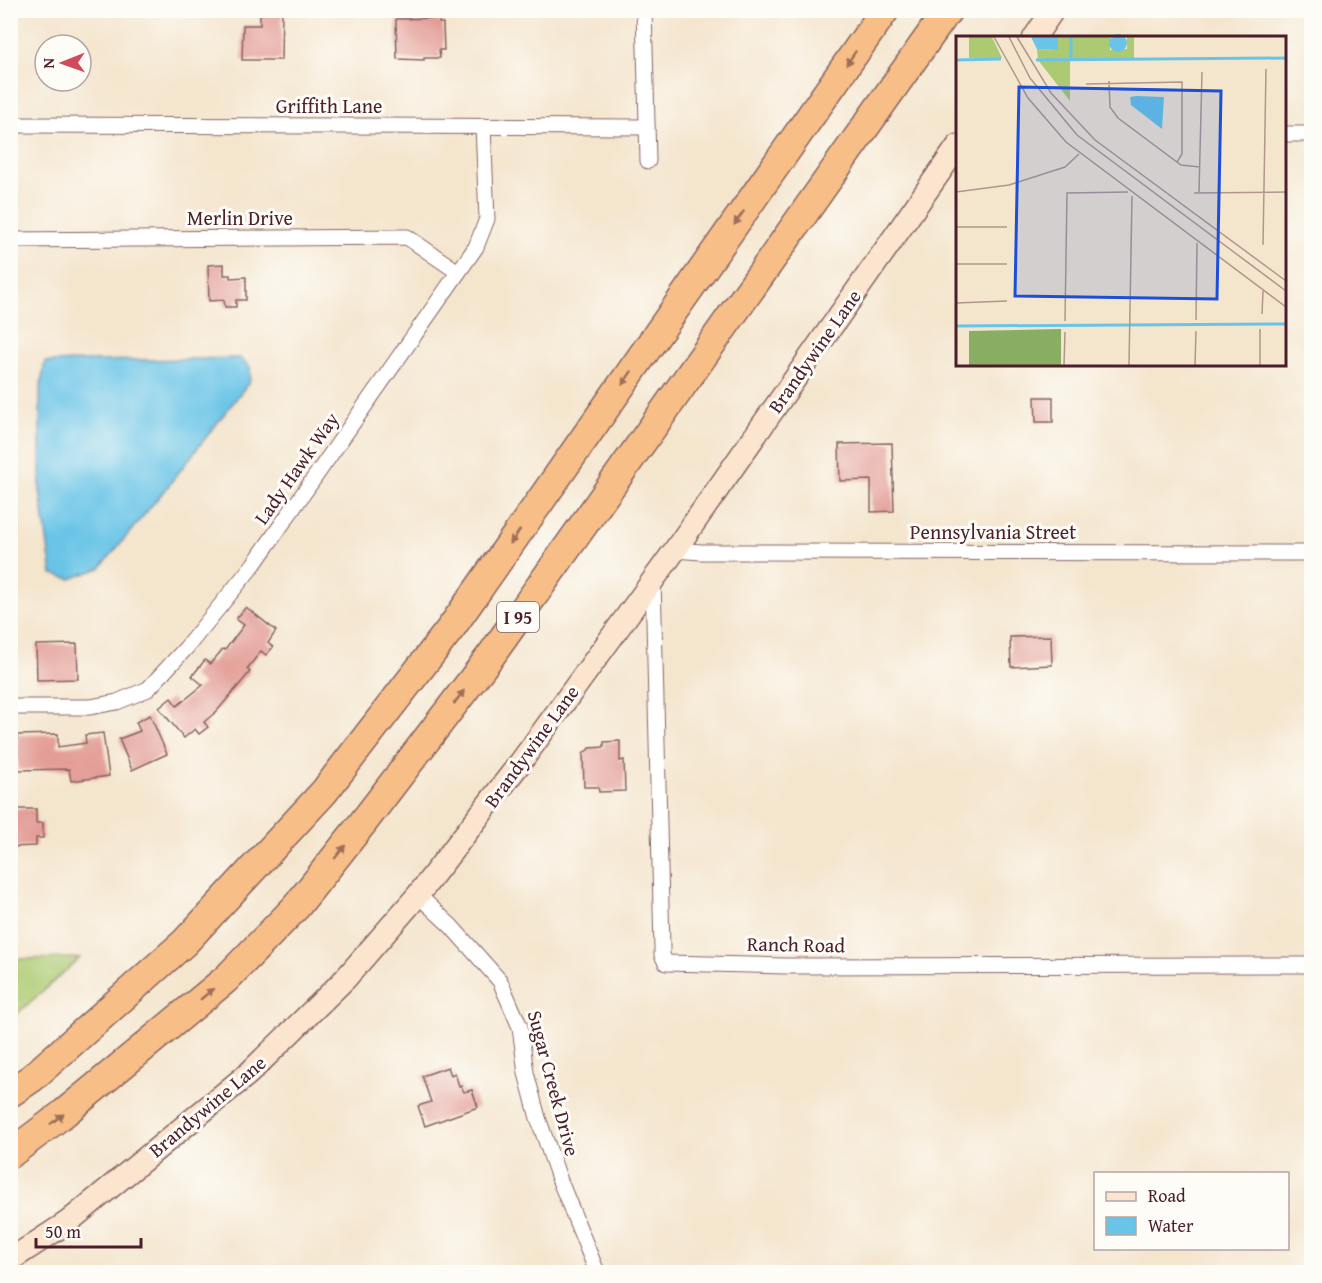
<svg xmlns="http://www.w3.org/2000/svg" width="1322" height="1283" font-family="'Gentium Book Plus',serif">
  <style>
    .green { fill: #acca71; stroke: #7b744e; stroke-width: 1.5 }
    .water { fill: #69c4e7; stroke: #5a7289; stroke-width: 1.5 }
    .building { fill: #e39d96 }
    .lines { fill: none; stroke-linecap: round; stroke-linejoin: round }
    .street-casing { stroke: #866464; stroke-width: 17 }
    .secondary-casing { stroke: #866464; stroke-width: 25 }
    .highway-casing { stroke: #866464; stroke-width: 31 }
    .street { stroke: #fff; stroke-width: 15 }
    .secondary { stroke: #fce5cf; stroke-width: 22 }
    .highway { stroke: #f7be87; stroke-width: 28 }
    .oneway { fill: #a06e59 }
    .labels { text-anchor: middle; dominant-baseline: central; stroke-width: 6; stroke-linejoin: round; paint-order: stroke }
    .shield { fill: #fdfcf7; stroke: #806168; stroke-width: 1.5 }
    .shield-label { font-size: 18px; font-weight: bold; fill: #4a1f2b }
    .street-label { font-size: 20px; fill: #4a1f2b; stroke: #fdfcf7 }
    .inset-river { fill: none; stroke: #69c4e7; stroke-width: 3 }
    .inset-road { fill: none; stroke: #b0968c; stroke-width: 1.5 }
    .view { fill: #1d4ed8; fill-opacity: 0.15; stroke: #1d4ed8; stroke-width: 3 }
    .inset-edge { fill: none; stroke: #4a1f2b; stroke-width: 3 }
  </style>
  <rect width="100%" height="100%" fill="#fdfcf7"/>
  <filter id="ink" filterUnits="userSpaceOnUse"><feTurbulence type="fractalNoise" baseFrequency=".0167" numOctaves="2"/><feDisplacementMap in="SourceGraphic" scale="12" xChannelSelector="R" yChannelSelector="G"/><feConvolveMatrix kernelMatrix="1 2 1 2 8 2 1 2 1" color-interpolation-filters="sRGB"/></filter>
  <filter id="wash" filterUnits="userSpaceOnUse"><feTurbulence type="fractalNoise" baseFrequency=".008" numOctaves="4" result="noise"/><feDisplacementMap in="SourceGraphic" scale="24" xChannelSelector="R" yChannelSelector="G"/><feGaussianBlur stdDeviation="1.35" result="paint"/><feColorMatrix in="noise" values="0 0 0 0 0 0 0 0 0 0 0 0 0 0 0 0 0 1.4 0 .05"/><feComposite in="paint" operator="in"/></filter>
  <g filter="url(#wash)">
    <rect width="100%" height="100%" fill="#f4e5cd"/>
    <polygon class="green" points="80,958 11,1019 11,959"/>
    <polygon class="water" points="240,358 250,367 250,381 168,486 100,568 71,579 52,574 40,491 40,389 45,362"/>
    <g id="blocks">
      <g class="building">
        <polygon points="260,10 282,10 281,60 242,60 243,25 260,25"/>
        <polygon points="439,18 439,23 443,23 444,50 439,50 440,58 424,58 424,60 397,59 396,19"/>
        <polygon points="224,264 224,275 230,275 230,278 246,277 246,300 236,300 236,307 225,307 224,300 209,301 208,265"/>
        <polygon points="1035,397 1053,397 1053,422 1036,422"/>
        <polygon points="892,443 894,511 871,512 871,480 840,481 839,444"/>
        <polygon points="246,607 276,631 268,643 273,647 266,655 261,651 247,669 250,672 217,711 204,722 208,727 199,734 195,729 184,738 159,708 171,698 177,706 203,685 192,676 205,660 210,664 223,649 225,650 244,625 236,619"/>
        <polygon points="1051,636 1052,665 1011,667 1010,637"/>
        <polygon points="77,644 78,679 37,680 36,645"/>
        <polygon points="150,715 167,754 132,770 119,739 140,731 136,722"/>
        <polygon points="103,733 109,776 71,781 69,769 18,770 17,735 58,734 58,747 86,743 85,735"/>
        <polygon points="620,741 620,761 624,760 625,791 599,792 598,787 584,787 583,754 590,748 604,747 604,742"/>
        <polygon points="10,809 36,809 36,823 43,823 43,838 36,838 36,846 10,847"/>
        <polygon points="448,1067 451,1075 455,1073 459,1086 461,1086 464,1092 472,1090 478,1107 425,1126 418,1106 431,1102 422,1076"/>
      </g>
    </g>
  </g>
  <g filter="url(#ink)">
    <use href="#blocks" fill-opacity="0" stroke="#866464" stroke-width="1.5"/>
    <g class="lines">
      <defs>
        <g id="street">
          <polyline points="644,10 648,161"/>
          <polyline points="10,125 647,127"/>
          <polyline points="1284,134 1312,134"/>
          <polyline points="10,240 407,237 458,272"/>
          <polyline points="675,550 701,552 1312,553"/>
          <polyline points="653,578 662,948 662,955 666,963 787,966 1312,965"/>
          <polyline points="10,707 90,707 117,702 148,689 186,648 254,564 476,247 487,219 483,126"/>
          <polyline points="418,895 451,926 500,981 520,1027 526,1073 538,1118 560,1181 597,1272"/>
        </g>
        <g id="secondary">
          <polyline points="1034,38 1053,10"/>
          <polyline points="10,1260 68,1222 248,1074 345,979 418,895 520,763 675,550 958,146"/>
        </g>
        <g id="highway">
          <polyline points="10,1093 32,1078 185,942 324,792 451,628 885,10"/>
          <polyline points="10,1154 63,1114 226,979 296,907 365,820 492,654 948,10"/>
        </g>
      </defs>
      <use href="#street" class="street-casing"/>
      <use href="#secondary" class="secondary-casing"/>
      <use href="#highway" class="highway-casing"/>
      <use href="#street" class="street"/>
      <use href="#secondary" class="secondary"/>
      <use href="#highway" class="highway"/>
    </g>
    <defs><path id="oneway-solid" d="M-6-.8H1V-3.2L6.5 0L1 3.2V.8H-6Z" transform="scale(1.5)"/></defs>
    <g class="oneway">
      <use href="#oneway-solid" transform="translate(851 58) rotate(125)"/>
      <use href="#oneway-solid" transform="translate(739 218) rotate(125)"/>
      <use href="#oneway-solid" transform="translate(627 378) rotate(125)"/>
      <use href="#oneway-solid" transform="translate(515 537) rotate(125)"/>
      <use href="#oneway-solid" transform="translate(459 697) rotate(-53)"/>
      <use href="#oneway-solid" transform="translate(340 852) rotate(-51)"/>
      <use href="#oneway-solid" transform="translate(207 994) rotate(-40)"/>
      <use href="#oneway-solid" transform="translate(57 1119) rotate(-37)"/>
    </g>
  </g>
  <g class="labels">
    <rect class="shield" x="497" y="602" width="42" height="30" rx="4.5"/>
    <g class="shield-label">
      <text x="518" y="617">I 95</text>
    </g>
    <g class="street-label">
      <text x="329" y="105">Griffith Lane</text>
      <text x="240" y="217">Merlin Drive</text>
      <text transform="translate(814 351) rotate(-55)">Brandywine Lane</text>
      <text transform="translate(296 468) rotate(-55)">Lady Hawk Way</text>
      <text x="993" y="531">Pennsylvania Street</text>
      <text transform="translate(531 746) rotate(-54)">Brandywine Lane</text>
      <text transform="translate(796 944) rotate(1)">Ranch Road</text>
      <text transform="translate(554 1083) rotate(75)">Sugar Creek Drive</text>
      <text transform="translate(207 1106) rotate(-40)">Brandywine Lane</text>
    </g>
  </g>
  <g transform="translate(956 36)">
    <rect width="330" height="330" fill="#f4e5cd"/>
    <path d="M13,1H36L46,22H13ZM102,1H154V14L171,13V1H178V23H114V65L82,24L81,13L102,14Z" fill="#acca71"/>
    <path d="M105,293V329H13V295Z" fill="#89ae63"/>
    <path d="M153 7a9 9 0 1 1 18 0a9 9 0 1 1-18 0ZM75,1H102V14L81,13ZM180,60L208,61L206,93L175,69L174,61Z" fill="#69c4e7"/>
    <path class="inset-river" d="M115,1V23M0,24L45,23M80,24L330,22M0,290L330,288"/>
    <path class="inset-road" d="M38,1L72,62L110,106L330,271M53,1L74,42L121,99L330,255M61,1L95,57L139,104L330,245M153,45L154,71L162,82L225,129L244,131M130,48L226,46V118L221,126M0,156L53,149L109,131L123,118M243,156L246,36M238,157L330,156M0,191H51M307,209L310,33M0,228H51M0,267L51,265M306,278L307,255M240,284L241,207M109,285L111,157L172,156M304,293V329M108,329L109,296M173,329L176,160M239,329L240,295"/>
    <path class="view" d="M63,51L265,55L261,263L59,260Z"/>
    <rect width="330" height="330" class="inset-edge"/>
  </g>
  <rect width="1322" height="1283" fill="none" stroke="#fdfcf7" stroke-width="36"/>
  <rect x="1094" y="1172" width="195" height="78" fill="#fdfcf7" stroke="#b5a4a5" stroke-width="1.5"/>
  <rect x="1106" y="1192" width="30" height="9" fill="#fce5cf" stroke="#b5a4a5" stroke-width="1.5"/>
  <text x="1148" y="1202" font-size="18" fill="#4a1f2b">Road</text>
  <rect x="1106" y="1217" width="30" height="18" fill="#69c4e7" stroke="#b5a4a5" stroke-width="1.5"/>
  <text x="1148" y="1232" font-size="18" fill="#4a1f2b">Water</text>
  <g transform="translate(63 63) rotate(269)"><circle r="28" fill="#fdfcf7" stroke="#b5a4a5" stroke-width="1.5"/>
  <path d="M0-4.5L10 22L0 15L-10 22Z" fill="#d1495b"/>
  <text y="-9" font-size="16" font-weight="bold" text-anchor="middle" fill="#4a1f2b">N</text>
  </g>
  <path d="M36 1238v9h105v-9" fill="none" stroke="#4a1f2b" stroke-width="3"/>
  <text x="45" y="1238" font-size="18" fill="#4a1f2b" stroke="#fdfcf7" stroke-width="4.5" paint-order="stroke">50 m</text>
</svg>
